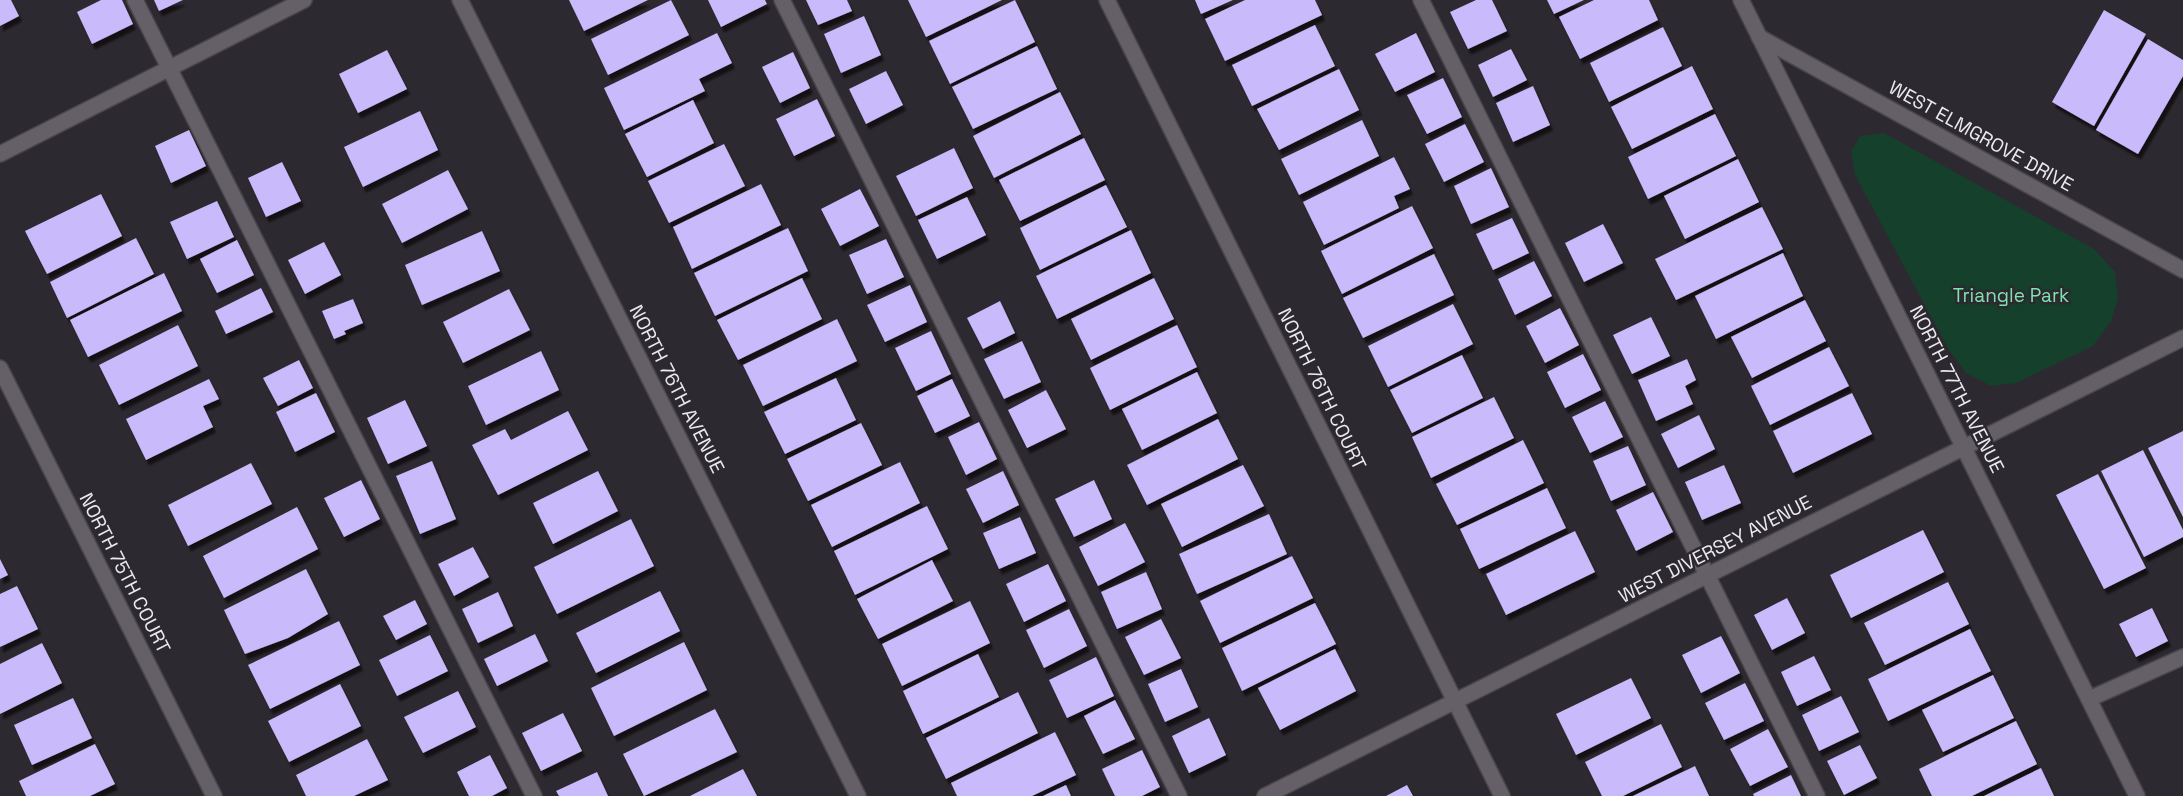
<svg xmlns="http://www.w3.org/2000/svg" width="2183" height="796" font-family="'Space Grotesk',sans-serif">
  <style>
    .green { fill: #15402c }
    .building { fill: #c9bafb; filter: url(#shadow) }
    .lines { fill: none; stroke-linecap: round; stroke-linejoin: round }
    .minor-casing { stroke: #49464b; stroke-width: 18 }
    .minor { stroke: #656068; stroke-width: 15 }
    .labels { text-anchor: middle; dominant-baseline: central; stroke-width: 5; stroke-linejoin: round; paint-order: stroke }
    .street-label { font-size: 19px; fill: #eceaee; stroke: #2d2930 }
    .park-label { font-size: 19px; fill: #7fe3af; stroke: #2d2930 }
  </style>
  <defs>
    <filter id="shadow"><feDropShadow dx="3" dy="5.5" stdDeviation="1" flood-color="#0009"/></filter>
  </defs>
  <rect width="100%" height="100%" fill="#2d2930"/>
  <polygon class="green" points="1884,133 2094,249 2115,272 2118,299 2111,321 2093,346 2016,383 1991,386 1966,373 1949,350 1855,175 1851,152 1860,136"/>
  <g class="building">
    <polygon points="0,0 11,0 19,16 0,26"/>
    <polygon points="101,0 122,0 133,24 92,44 77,12"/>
    <polygon points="154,0 183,0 159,11"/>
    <polygon points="569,0 648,0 584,31"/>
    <polygon points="671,0 689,35 608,75 591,39"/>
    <polygon points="708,0 765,0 767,4 721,27"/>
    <polygon points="806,0 847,0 852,11 818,25"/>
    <polygon points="908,0 1002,0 926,37"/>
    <polygon points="1015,0 1035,42 950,84 929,41"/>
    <polygon points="1195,0 1233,0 1201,14"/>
    <polygon points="1245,0 1315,0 1322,15 1225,61 1205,19"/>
    <polygon points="1476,0 1492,0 1507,31 1468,49 1450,12"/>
    <polygon points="1547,0 1584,0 1554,14"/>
    <polygon points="1594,0 1649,0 1658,20 1580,59 1559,17"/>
    <polygon points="2104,10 2146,34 2094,126 2052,102"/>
    <polygon points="864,16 881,55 841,73 824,34"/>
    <polygon points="1315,25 1335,66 1252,106 1232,65"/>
    <polygon points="1663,27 1682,66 1609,102 1590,63"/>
    <polygon points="717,33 732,63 699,79 705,91 624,130 604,88"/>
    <polygon points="1416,33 1435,72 1395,92 1375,54"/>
    <polygon points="2148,39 2183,60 2183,76 2138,154 2096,130"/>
    <polygon points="1037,46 1057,89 973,129 952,87"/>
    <polygon points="1511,49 1527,80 1493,97 1478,65"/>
    <polygon points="387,50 407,89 358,113 339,74"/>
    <polygon points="793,52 810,88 780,103 762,67"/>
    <polygon points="1692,66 1713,109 1632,149 1611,107"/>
    <polygon points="1339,69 1359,110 1279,150 1257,109"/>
    <polygon points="886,71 903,105 866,124 849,89"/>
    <polygon points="1443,78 1462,117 1427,134 1407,95"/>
    <polygon points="1533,86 1550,125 1513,142 1496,103"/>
    <polygon points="1060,92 1081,134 994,178 973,136"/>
    <polygon points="817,99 835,136 794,156 776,119"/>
    <polygon points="693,100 714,143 647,177 625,134"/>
    <polygon points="420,111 438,150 363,187 344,147"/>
    <polygon points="1715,114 1736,156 1648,199 1628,157"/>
    <polygon points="1362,120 1379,156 1299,195 1281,159"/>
    <polygon points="1465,124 1484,162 1444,182 1425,144"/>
    <polygon points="189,130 206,166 171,183 155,146"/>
    <polygon points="1084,138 1105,180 1020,221 999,180"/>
    <polygon points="724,144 745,186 669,223 648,181"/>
    <polygon points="954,148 973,188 916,216 896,176"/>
    <polygon points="1394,157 1410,189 1394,196 1399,208 1324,245 1303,202"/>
    <polygon points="1738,159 1759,202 1685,239 1664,196"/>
    <polygon points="282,162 301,201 266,217 248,178"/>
    <polygon points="1491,168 1509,207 1471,224 1454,186"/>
    <polygon points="448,170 468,209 402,243 382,204"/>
    <polygon points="761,184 781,225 692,269 673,227"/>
    <polygon points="1106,185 1127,227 1040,270 1020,228"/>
    <polygon points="860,189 879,226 840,246 821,209"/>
    <polygon points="101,194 122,236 47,274 25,231"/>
    <polygon points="967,197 986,235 937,259 918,220"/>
    <polygon points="217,201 234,237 187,259 170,222"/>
    <polygon points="1412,206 1433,248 1342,294 1321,251"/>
    <polygon points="1762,207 1783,249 1676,300 1655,259"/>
    <polygon points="1512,218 1529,253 1493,270 1476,234"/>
    <polygon points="1603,224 1623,263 1584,282 1565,243"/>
    <polygon points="788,228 808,271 715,316 694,273"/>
    <polygon points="1131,230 1151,273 1057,319 1036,276"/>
    <polygon points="482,231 500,271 422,305 405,265"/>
    <polygon points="136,238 154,274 67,318 50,282"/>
    <polygon points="886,239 904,277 867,294 849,255"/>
    <polygon points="237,240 254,275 217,293 200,259"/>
    <polygon points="324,242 341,275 305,294 288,260"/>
    <polygon points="1783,253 1803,296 1716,339 1695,296"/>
    <polygon points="1434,254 1454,295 1363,338 1343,298"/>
    <polygon points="1534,261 1552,296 1515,315 1498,279"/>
    <polygon points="164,273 182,311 88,357 70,320"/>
    <polygon points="802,278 822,319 738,360 717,320"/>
    <polygon points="1154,278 1174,319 1091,360 1071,319"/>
    <polygon points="910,285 927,322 885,342 867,305"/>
    <polygon points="261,288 273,312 226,334 215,311"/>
    <polygon points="509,289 530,330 463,363 443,322"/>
    <polygon points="353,299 363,323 344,331 346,334 334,339 322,311"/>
    <polygon points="1805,300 1826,341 1752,378 1731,337"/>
    <polygon points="1000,301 1015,333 983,349 967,318"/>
    <polygon points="1453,304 1473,344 1388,387 1368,346"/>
    <polygon points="1560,308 1579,345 1545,363 1526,326"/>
    <polygon points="1651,317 1670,356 1632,374 1613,335"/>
    <polygon points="837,319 857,361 763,406 743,365"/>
    <polygon points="178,325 198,366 119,405 99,365"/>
    <polygon points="1177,325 1197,367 1110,410 1090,368"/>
    <polygon points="931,331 951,374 916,391 895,348"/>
    <polygon points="1022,341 1041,382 1004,399 984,359"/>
    <polygon points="1829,347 1849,386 1770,425 1751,386"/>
    <polygon points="541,351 559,390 486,425 468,386"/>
    <polygon points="1583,354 1601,390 1565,408 1547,372"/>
    <polygon points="1462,355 1483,398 1412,433 1390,390"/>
    <polygon points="1687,359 1696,380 1685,386 1693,404 1656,421 1638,380"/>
    <polygon points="299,360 313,388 278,406 263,378"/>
    <polygon points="1197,372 1217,413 1142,450 1122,409"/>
    <polygon points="836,378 856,420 785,454 764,412"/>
    <polygon points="209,379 219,399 203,406 213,427 146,460 126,419"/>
    <polygon points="952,379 970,416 935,433 917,396"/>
    <polygon points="1046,390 1066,429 1027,448 1008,410"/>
    <polygon points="316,393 335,432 295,452 276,412"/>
    <polygon points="1852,393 1872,434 1793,473 1773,431"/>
    <polygon points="1494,397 1514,438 1431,478 1412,437"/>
    <polygon points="405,400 427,446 388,464 367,418"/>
    <polygon points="1605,401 1623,437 1590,453 1572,417"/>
    <polygon points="568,411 588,450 498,495 472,445 505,429 511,440"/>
    <polygon points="1699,415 1715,449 1678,468 1661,434"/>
    <polygon points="1218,419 1238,459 1147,505 1127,465"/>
    <polygon points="979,422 997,459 966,475 948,437"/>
    <polygon points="861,423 882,465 808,501 787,459"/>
    <polygon points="2183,431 2183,517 2148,448"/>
    <polygon points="1523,440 1544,483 1457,525 1436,484"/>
    <polygon points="1628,446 1646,485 1611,501 1593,461"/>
    <polygon points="2143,450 2183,530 2183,537 2144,557 2101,471"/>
    <polygon points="432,461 456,519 420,534 396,476"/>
    <polygon points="900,462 920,503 832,547 811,505"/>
    <polygon points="251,463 272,504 188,546 168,505"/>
    <polygon points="1243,465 1264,506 1182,547 1161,504"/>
    <polygon points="1724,465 1741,503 1702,520 1685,482"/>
    <polygon points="598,471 618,511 553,544 533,503"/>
    <polygon points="1003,471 1019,505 983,523 966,489"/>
    <polygon points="2098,474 2146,568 2104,589 2056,495"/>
    <polygon points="361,480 380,519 344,537 324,498"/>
    <polygon points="1094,480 1112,519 1074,537 1055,499"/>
    <polygon points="1547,488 1566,528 1479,569 1460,529"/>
    <polygon points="1653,492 1673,532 1636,551 1616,510"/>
    <polygon points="927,506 948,549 855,595 834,551"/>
    <polygon points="297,507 318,549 224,598 203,556"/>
    <polygon points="1269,514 1287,554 1197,594 1179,554"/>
    <polygon points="1020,517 1036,553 999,569 983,533"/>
    <polygon points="631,519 654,566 557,614 534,567"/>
    <polygon points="1125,523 1145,562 1098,586 1079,547"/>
    <polygon points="1923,530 1944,572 1851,618 1830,575"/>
    <polygon points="1575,531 1595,572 1506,615 1486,574"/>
    <polygon points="473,547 489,577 454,596 438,564"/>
    <polygon points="1292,556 1313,598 1220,643 1200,601"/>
    <polygon points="0,559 8,575 0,579"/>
    <polygon points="932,560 953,601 878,639 857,599"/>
    <polygon points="1048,564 1066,601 1024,622 1006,584"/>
    <polygon points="306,569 328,614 288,638 245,654 224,610"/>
    <polygon points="1146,572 1162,609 1117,629 1101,592"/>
    <polygon points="1948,582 1969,624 1885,665 1864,623"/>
    <polygon points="17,586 38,629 0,647 0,594"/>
    <polygon points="660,591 680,631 596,673 576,633"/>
    <polygon points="498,592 513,626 478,643 462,609"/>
    <polygon points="1787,598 1805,633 1772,650 1754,615"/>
    <polygon points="415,600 427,624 396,640 383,616"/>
    <polygon points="970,601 990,643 902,686 882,644"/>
    <polygon points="1315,603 1336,644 1242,691 1222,648"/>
    <polygon points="2152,608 2168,641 2136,657 2119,624"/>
    <polygon points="1069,609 1087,646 1044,668 1026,630"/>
    <polygon points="1161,619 1181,658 1144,675 1125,637"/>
    <polygon points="339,621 360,665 270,709 248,665"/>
    <polygon points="1970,629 1991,671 1888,721 1868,679"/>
    <polygon points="535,634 548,661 497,686 484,659"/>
    <polygon points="430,635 448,671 397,696 379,660"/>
    <polygon points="1721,636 1740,673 1701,693 1682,655"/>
    <polygon points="684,642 707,690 614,736 591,688"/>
    <polygon points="42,643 62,683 0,714 0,664"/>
    <polygon points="1335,649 1356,691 1280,730 1258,688"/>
    <polygon points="978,654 999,697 923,734 903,691"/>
    <polygon points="1814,656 1831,690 1797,706 1781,672"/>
    <polygon points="1096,657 1114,696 1067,718 1049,680"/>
    <polygon points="1181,669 1198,707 1165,722 1148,684"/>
    <polygon points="1993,675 2014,718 1943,752 1922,710"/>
    <polygon points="1631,678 1651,718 1576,755 1556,714"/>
    <polygon points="1745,683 1764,721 1724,740 1705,703"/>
    <polygon points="340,684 361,726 289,762 268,721"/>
    <polygon points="458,691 476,727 423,753 404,717"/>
    <polygon points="1018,692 1038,733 946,779 926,738"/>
    <polygon points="1841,696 1859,732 1819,751 1802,715"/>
    <polygon points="73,698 92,738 32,765 14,725"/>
    <polygon points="1115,700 1135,739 1103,754 1084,716"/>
    <polygon points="715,709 737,752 644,796 623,754"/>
    <polygon points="563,713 582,751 541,771 522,733"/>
    <polygon points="1209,718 1226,755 1189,773 1172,736"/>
    <polygon points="2016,721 2037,764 1972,796 1932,796 1919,769"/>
    <polygon points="1661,724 1682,767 1623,796 1602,796 1585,762"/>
    <polygon points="1768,729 1788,767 1750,786 1730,749"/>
    <polygon points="1055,732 1076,775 1032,796 957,796 951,783"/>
    <polygon points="367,739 388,780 354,796 306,796 296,775"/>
    <polygon points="95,744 115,784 90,796 26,796 19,781"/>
    <polygon points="1860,745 1877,778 1844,795 1827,761"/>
    <polygon points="1142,750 1160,787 1142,796 1115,796 1102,769"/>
    <polygon points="490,755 507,788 492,796 469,796 457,772"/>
    <polygon points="1695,766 1709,796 1633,796"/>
    <polygon points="2041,768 2054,796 1984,796"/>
    <polygon points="743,769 757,796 690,796"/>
    <polygon points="597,772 608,796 559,796 556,791"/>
    <polygon points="1791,775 1801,796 1754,796 1753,794"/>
    <polygon points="1066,785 1071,796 1043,796"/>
    <polygon points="1407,785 1413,796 1386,796"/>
  </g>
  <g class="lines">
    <defs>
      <g id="minor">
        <polyline points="135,0 534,796"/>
        <polyline points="460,0 858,796"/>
        <polyline points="782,0 1179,796"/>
        <polyline points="1107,0 1502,796"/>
        <polyline points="1421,0 1817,796"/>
        <polyline points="1741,0 2137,796"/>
        <polyline points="1759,37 2183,270"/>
        <polyline points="0,154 304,0"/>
        <polyline points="0,368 214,796"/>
        <polyline points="2089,699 2183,657"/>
        <polyline points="1265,796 2183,338"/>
      </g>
    </defs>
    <use href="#minor" class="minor-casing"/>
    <use href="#minor" class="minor"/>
  </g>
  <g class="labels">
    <g class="street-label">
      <text transform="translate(1981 136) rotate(29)">WEST ELMGROVE DRIVE</text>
      <text transform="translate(677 389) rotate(63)">NORTH 76TH AVENUE</text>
      <text transform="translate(1322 389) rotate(64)">NORTH 76TH COURT</text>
      <text transform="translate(1957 389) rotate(63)">NORTH 77TH AVENUE</text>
      <text transform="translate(1715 549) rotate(-27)">WEST DIVERSEY AVENUE</text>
      <text transform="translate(125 573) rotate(63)">NORTH 75TH COURT</text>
    </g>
    <g class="park-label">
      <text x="2011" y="295">Triangle Park</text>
    </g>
  </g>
</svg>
